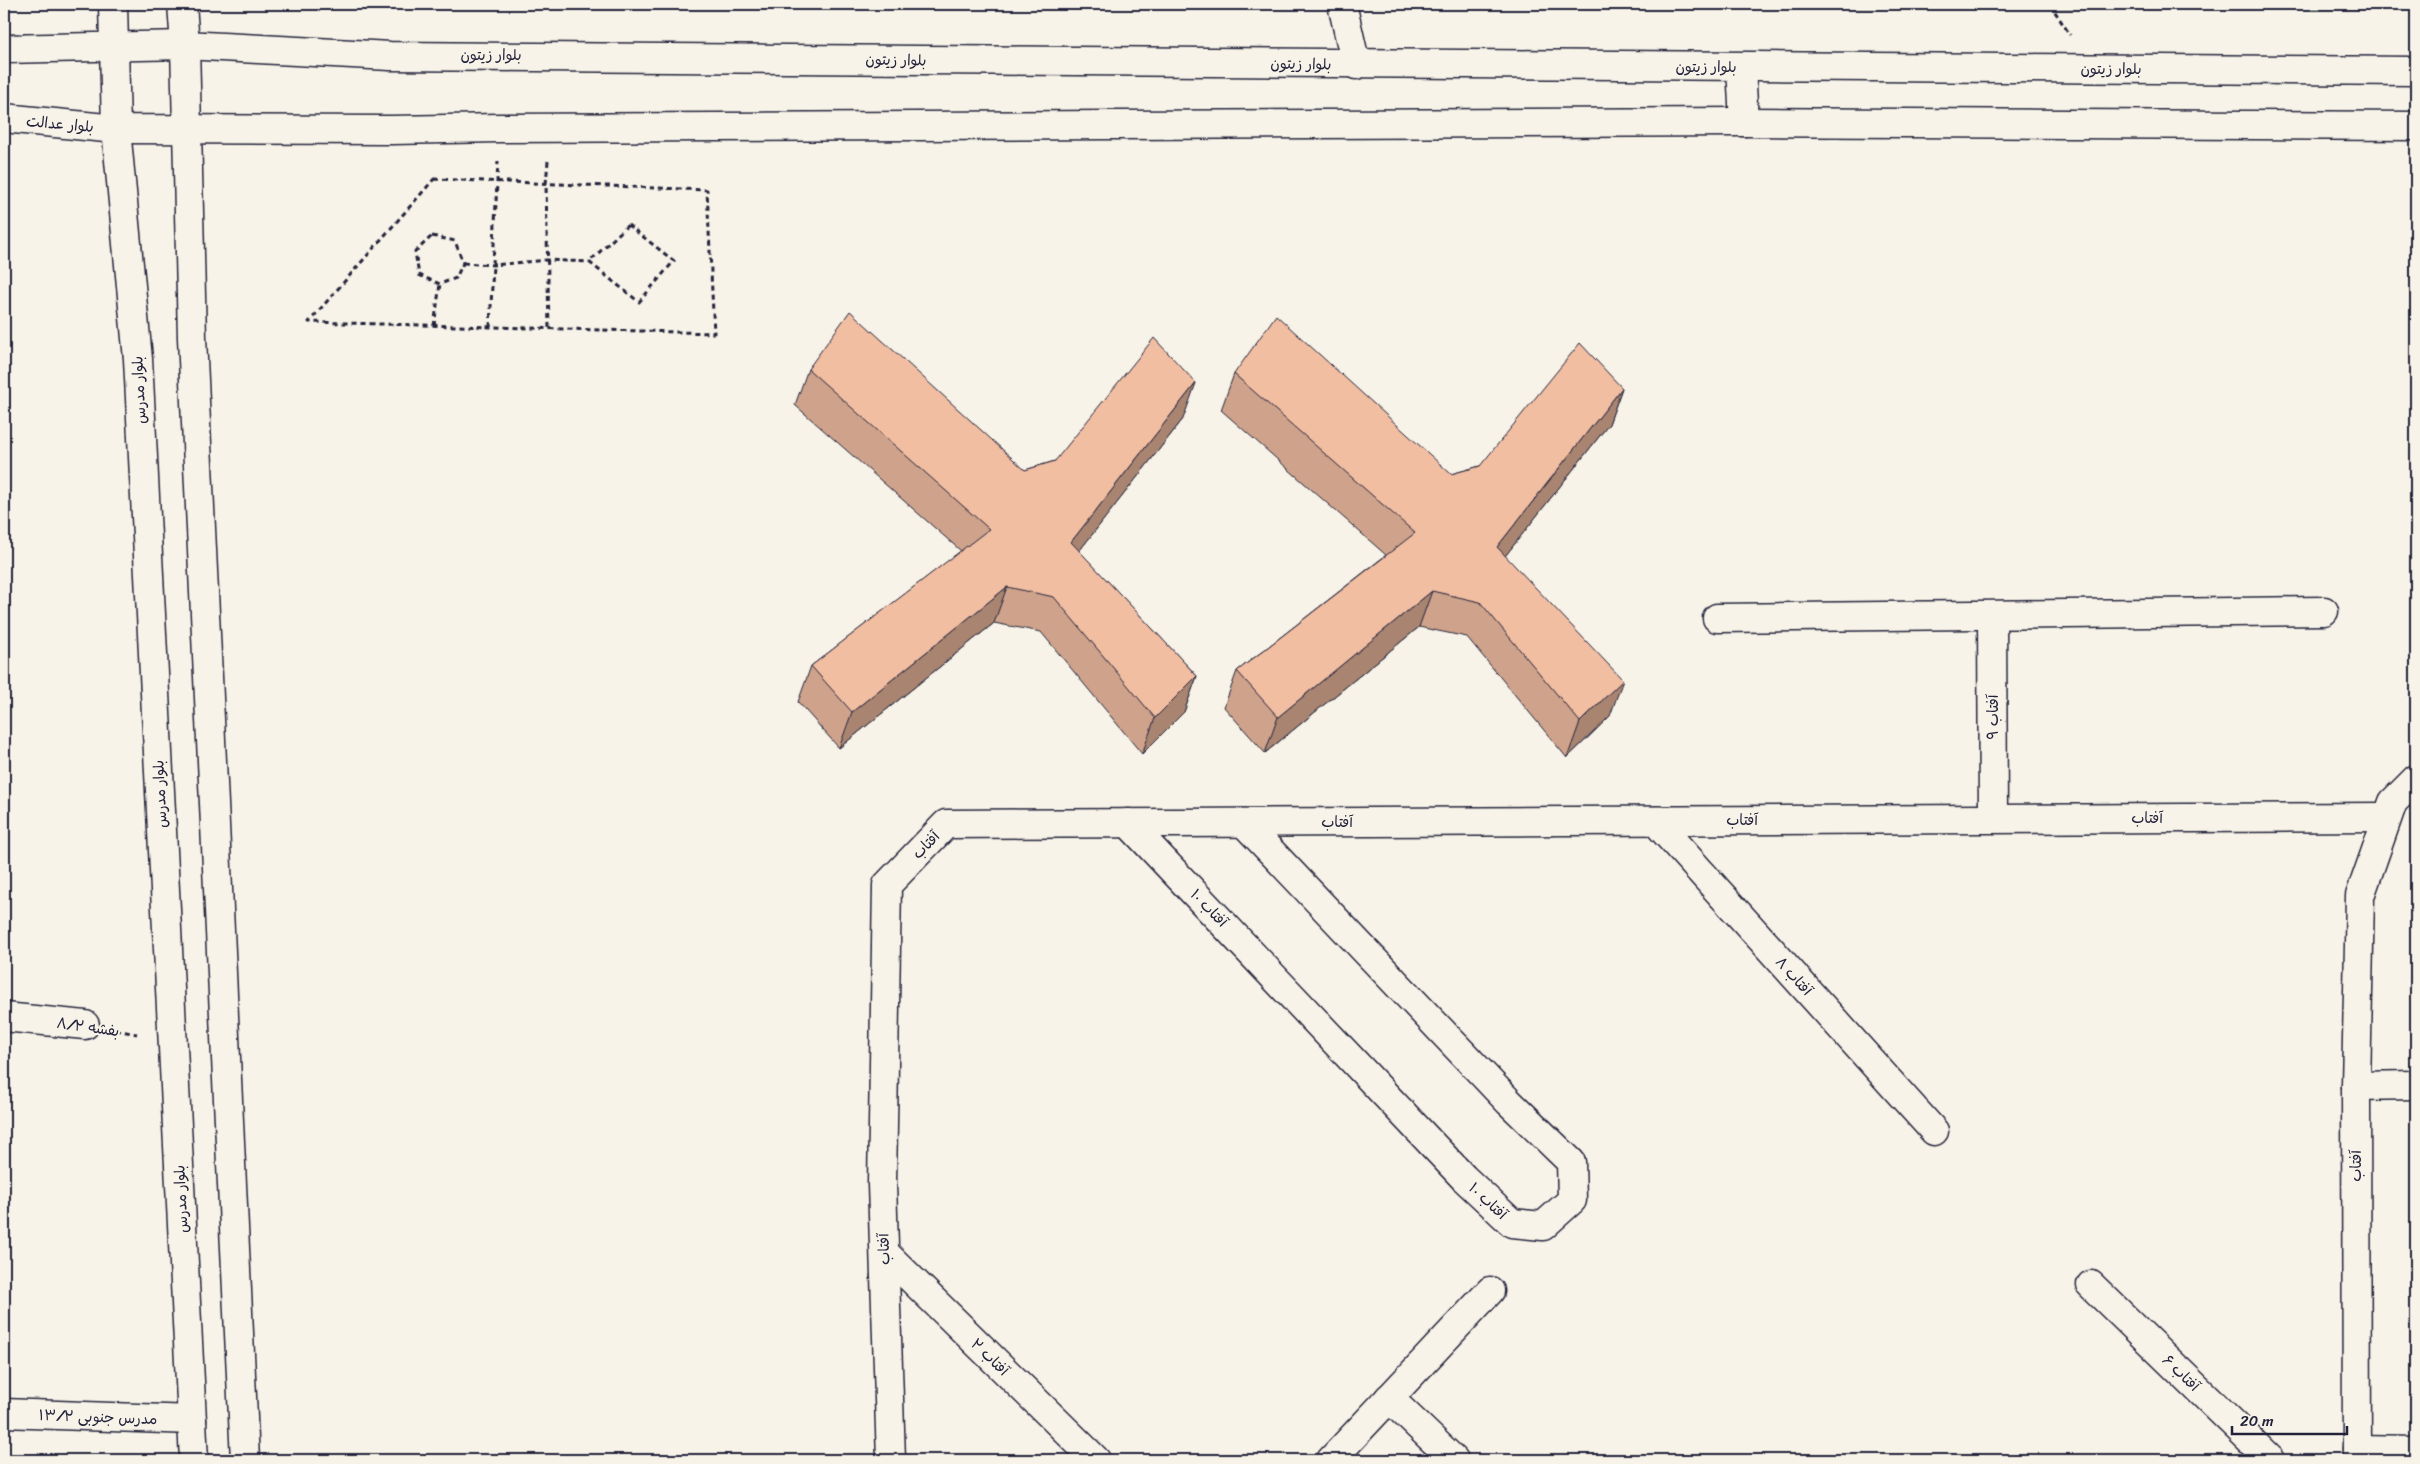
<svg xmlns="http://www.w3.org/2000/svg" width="2420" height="1464" font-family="Sriracha,'Playpen Sans Arabic',sans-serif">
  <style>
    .green { fill: #b8ecad; stroke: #6d8774 }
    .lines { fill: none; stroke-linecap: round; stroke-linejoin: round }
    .street-casing { stroke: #22223b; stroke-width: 31 }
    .secondary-casing { stroke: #22223b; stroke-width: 31 }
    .path { stroke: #22223b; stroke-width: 3; stroke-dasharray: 5 4; stroke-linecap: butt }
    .street { stroke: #f7f3e8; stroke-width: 28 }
    .secondary { stroke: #f7f3e8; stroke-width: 28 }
    .wall { fill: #cfa38b; stroke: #22223b }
    .shaded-wall { fill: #a98571; stroke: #22223b }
    .building { fill: #f1bea2; stroke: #22223b }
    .labels { text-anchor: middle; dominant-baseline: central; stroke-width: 4; stroke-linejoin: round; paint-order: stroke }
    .street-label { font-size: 15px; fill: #22223b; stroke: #f7f3e8 }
  </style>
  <rect width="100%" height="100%" fill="#f7f3e8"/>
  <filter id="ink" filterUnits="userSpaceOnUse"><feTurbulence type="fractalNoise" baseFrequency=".02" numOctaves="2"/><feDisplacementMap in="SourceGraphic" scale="10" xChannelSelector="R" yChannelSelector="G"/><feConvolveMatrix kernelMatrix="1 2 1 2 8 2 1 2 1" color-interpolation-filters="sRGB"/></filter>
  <g filter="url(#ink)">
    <polygon class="green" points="749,4 2416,4 2416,9"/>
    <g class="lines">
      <defs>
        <g id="street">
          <polyline points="1342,4 1356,65"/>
          <polyline points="1992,616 1993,818"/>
          <polyline points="1717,618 2324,611"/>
          <polyline points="1655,821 1934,1131"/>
          <polyline points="1128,823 1464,1178 1512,1223 1543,1226 1572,1200 1571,1162 1509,1102 1244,823"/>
          <polyline points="4,1017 85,1025"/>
          <polyline points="2356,1086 2416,1085"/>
          <polyline points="885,1253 1096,1460"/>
          <polyline points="2091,1285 2271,1460"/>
          <polyline points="1389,1398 1454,1460"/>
          <polyline points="4,1413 192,1420"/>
          <polyline points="2357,1450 2416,1451"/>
          <polyline points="891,1460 882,1184 887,885 946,824 2387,817"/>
          <polyline points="1331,1460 1490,1291"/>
          <polyline points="2357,1460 2356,1086 2360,896 2393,802 2416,779"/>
        </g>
        <g id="secondary">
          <polyline points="113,4 116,129 138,359 194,1460"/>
          <polyline points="182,4 185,45 192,338 245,1460"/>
          <polyline points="4,49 185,45 390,56 2416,71"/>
          <polyline points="1741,67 1744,122"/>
          <polyline points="4,118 116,129 392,130 500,128 1744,122 2416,126"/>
        </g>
      </defs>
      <use href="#street" class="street-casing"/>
      <use href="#secondary" class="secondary-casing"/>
      <g class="path">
        <polyline points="2050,4 2070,35"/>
        <polyline points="548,161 546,184 549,329"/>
        <polygon points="434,179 707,190 714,333 309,322"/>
        <polygon points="628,225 674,261 639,302 589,262"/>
        <polygon points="432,236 455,241 463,263 456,278 440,284 419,275 415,252"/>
        <polyline points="463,263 493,265 547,260 589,262"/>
        <polyline points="434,326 440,284"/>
        <polyline points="490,327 498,161"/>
        <polyline points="116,1030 137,1034"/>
      </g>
      <use href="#street" class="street"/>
      <use href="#secondary" class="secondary"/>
    </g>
    <g class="wall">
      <polygon points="808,369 1025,470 1055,461 1183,419 1079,551 1197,676 1184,712 1142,754 1041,632 994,623 839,748 798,702 811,666 961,551 795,405"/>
      <polygon points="1234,374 1451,474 1480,466 1622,388 1609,424 1505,556 1610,716 1567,758 1467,637 1419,627 1265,753 1224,707 1237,671 1386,555 1221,410"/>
    </g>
    <g class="shaded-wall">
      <polygon points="1196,383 1183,419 1058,578 1071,542"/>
      <polygon points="1622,388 1609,424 1484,583 1497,547"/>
      <polygon points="1007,587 994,623 839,748 852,712"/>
      <polygon points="1432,591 1419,627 1265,753 1278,717"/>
      <polygon points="1197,676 1184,712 1142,754 1155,718"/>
      <polygon points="1623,680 1610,716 1567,758 1580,722"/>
    </g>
    <g class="building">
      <polygon points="850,311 1025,470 1055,461 1154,338 1196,383 1071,542 1197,676 1155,718 1054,597 1007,587 852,712 811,666 989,529 808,369"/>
      <polygon points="1276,315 1451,474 1480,466 1580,343 1622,388 1497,547 1623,680 1580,722 1480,602 1432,591 1278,717 1237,671 1415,533 1234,374"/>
    </g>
  </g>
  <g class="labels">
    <g class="street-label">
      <text x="491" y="55">بلوار زیتون</text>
      <text transform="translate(896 60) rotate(1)">بلوار زیتون</text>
      <text transform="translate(1301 64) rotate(1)">بلوار زیتون</text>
      <text x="1706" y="67">بلوار زیتون</text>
      <text x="2111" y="69">بلوار زیتون</text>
      <text transform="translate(60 124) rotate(5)">بلوار عدالت</text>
      <text transform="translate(139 390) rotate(-93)">بلوار مدرس</text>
      <text transform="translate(1993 717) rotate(-90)">آفتاب ۹</text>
      <text transform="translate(160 794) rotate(-93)">بلوار مدرس</text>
      <text x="2147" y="818">آفتاب</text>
      <text x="1742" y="820">آفتاب</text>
      <text x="1337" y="822">آفتاب</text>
      <text transform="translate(926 845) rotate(-46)">آفتاب</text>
      <text transform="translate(1209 908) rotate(46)">آفتاب ۱۰</text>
      <text transform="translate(1794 976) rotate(48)">آفتاب ۸</text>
      <text transform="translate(88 1027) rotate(8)">بفشه ۸/۲</text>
      <text transform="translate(2356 1166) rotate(-90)">آفتاب</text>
      <text transform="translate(181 1199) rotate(-93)">بلوار مدرس</text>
      <text transform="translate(1488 1201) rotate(43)">آفتاب ۱۰</text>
      <text transform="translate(884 1249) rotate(-92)">آفتاب</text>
      <text transform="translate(990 1357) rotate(44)">آفتاب ۲</text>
      <text transform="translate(2181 1373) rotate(44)">آفتاب ۶</text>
      <text transform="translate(98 1417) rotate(2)">مدرس جنوبی ۱۳/۲</text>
    </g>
  </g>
  <rect width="2420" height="1464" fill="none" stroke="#f7f3e8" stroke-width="20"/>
  <rect x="10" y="10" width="2400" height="1444" fill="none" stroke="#22223b" stroke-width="2" filter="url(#ink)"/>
  <path d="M2232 1426v8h115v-8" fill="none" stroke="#22223b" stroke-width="2.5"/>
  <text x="2240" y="1426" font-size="15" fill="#22223b" stroke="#f7f3e8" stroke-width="4" paint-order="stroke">20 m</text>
</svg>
